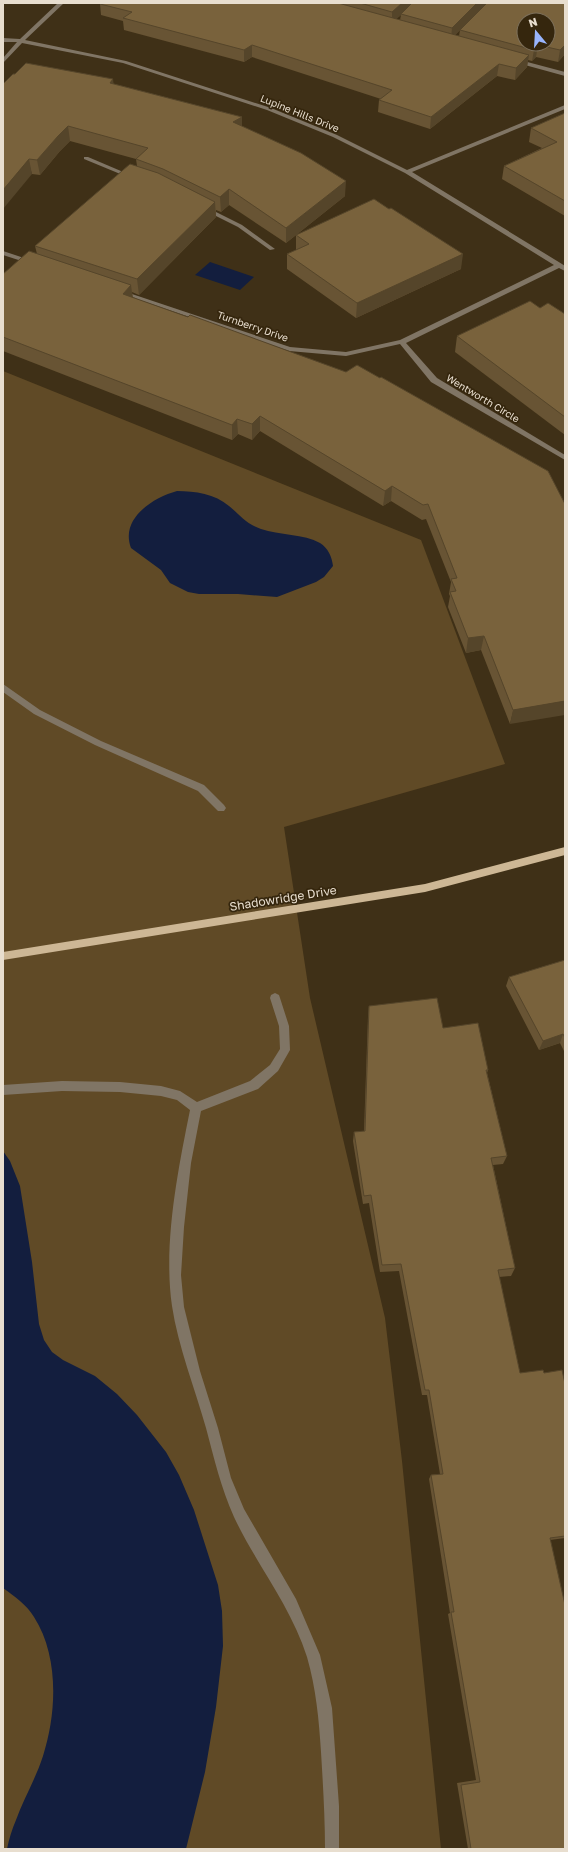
<svg xmlns="http://www.w3.org/2000/svg" width="568" height="1852" font-family="'Golos Text',sans-serif">
  <style>
    .green { fill: #604a26 }
    .water { fill: #131e3e }
    .lines { fill: none; stroke-linecap: round; stroke-linejoin: round }
    .minor { fill: #807565; fill-rule: evenodd }
    .major { fill: #cdb795; fill-rule: evenodd }
    .wall { fill: #685434; fill-rule: evenodd }
    .shaded-wall { fill: #55452a }
    .building { fill: #79623c; stroke: #55452a; fill-rule: evenodd }
    .labels { text-anchor: middle; dominant-baseline: central; stroke-width: 3.5; stroke-linejoin: round; paint-order: stroke }
    .far-street-label { font-size: 10px; fill: #e8decf; stroke: #35260d }
    .street-label { font-size: 12px; fill: #e8decf; stroke: #35260d }
  </style>
  <rect width="100%" height="100%" fill="#3f3017"/>
  <polygon class="green" points="3,371 421,540 505,764 284,827 310,998 385,1318 402,1461 441,1849 3,1849"/>
  <g class="water">
    <polygon points="210,262 254,277 240,290 195,275"/>
    <path d="M177,491C195,491 215,494 229,506C241,516 245,523 261,529C279,535 304,534 320,543C328,548 332,557 333,566L324,577L316,582L277,597L238,594H199L188,592L170,583L161,570L131,548C120,519 152,498 177,491Z"/>
    <path d="M3,1151L10,1161L20,1186L32,1262L39,1324L44,1340L52,1352L63,1360L95,1376L117,1394L137,1415L166,1452L179,1475L194,1510L218,1585L222,1611L223,1646L216,1707L205,1772L186,1849H7C9,1839 12,1829 16,1820C24,1798 36,1778 43,1756C57,1712 59,1656 34,1617C27,1605 14,1596 3,1588Z"/>
  </g>
  <g class="lines">
    <g class="minor">
      <polygon points="58,3 64,3 25,40 126,61 271,108 337,135 407,170 565,105 565,109 412,172 562,264 565,266 565,271 559,268 406,343 437,378 565,455 565,460 431,382 400,344 346,356 289,351 119,293 119,291 123,291 290,347 346,352 400,340 554,265 405,173 333,137 267,110 123,63 22,43 3,63 3,58 17,42 3,42 3,38 20,39"/>
      <polygon points="516,59 565,72 565,76 514,62 513,61"/>
      <polygon points="84,157 88,157 135,177 130,178 84,159"/>
      <polygon points="204,206 242,225 275,249 270,250 238,227 202,209 202,207"/>
      <polygon points="3,251 36,262 37,263 34,265 3,255"/>
      <polygon points="3,684 40,710 101,741 204,785 224,805 226,808 224,811 218,811 198,791 95,745 34,714 3,692"/>
      <path d="M275,993L279,995L280,998L289,1026L290,1050L278,1071L258,1089L201,1111L191,1163L184,1227L181,1275L184,1307L200,1371L218,1428L231,1478L244,1509L296,1599L320,1655L332,1708L339,1806V1849H325C325,1817 323,1785 321,1752C319,1720 316,1688 307,1657C291,1606 256,1564 234,1517C221,1488 214,1458 206,1428C195,1389 178,1346 172,1306C163,1244 178,1170 190,1110L177,1100L161,1096L120,1092L62,1091L3,1095V1085L62,1081L120,1082L161,1086L180,1091L197,1102L250,1081L270,1065L280,1049L279,1026L270,998L271,995Z"/>
    </g>
    <polygon class="major" points="565,847 565,855 425,892 3,960 3,952 425,884"/>
  </g>
  <g class="wall">
    <path d="M100,3H565V54L558,62L536,57L532,61L528,60L527,67L515,80L497,76L430,129L378,112L379,100L381,99L252,57L244,62L124,30L123,21L101,15L100,4ZM401,15L400,20L396,19ZM460,30L459,36L455,35Z"/>
    <polygon points="3,84 114,84 242,117 242,126 345,196 286,243 229,205 221,212 216,210 216,217 139,295 132,292 133,297 565,504 510,724 481,650 466,653 448,607 450,596 449,594 451,582 426,519 422,520 391,501 383,506 260,431 252,440 238,434 232,440 3,351 3,274 37,254 35,246 137,166 136,159 70,141 60,151 40,175 32,174"/>
    <polygon points="565,113 565,216 502,179 504,166 542,148 529,142 531,128"/>
    <polygon points="296,235 461,269 356,318 287,269 287,254 296,250"/>
    <polygon points="540,308 565,314 565,435 455,352 457,336"/>
    <polygon points="565,960 565,1053 560,1043 539,1050 506,986 509,977"/>
    <polygon points="369,1006 443,1028 488,1070 487,1073 507,1156 503,1164 493,1165 515,1268 511,1276 499,1277 520,1373 544,1373 565,1384 565,1538 550,1540 565,1849 468,1849 457,1783 476,1780 448,1614 450,1613 429,1479 431,1475 440,1474 427,1395 422,1395 399,1271 380,1272 369,1203 363,1204 353,1141 354,1132 364,1131 368,1016"/>
  </g>
  <g class="shaded-wall">
    <polygon points="402,3 413,3 401,14 401,15 392,23 392,12"/>
    <polygon points="477,3 487,3 451,39 452,28"/>
    <polygon points="252,45 252,57 244,62 244,50"/>
    <polygon points="538,45 536,57 532,61 534,50"/>
    <polygon points="565,45 565,54 558,62 560,50"/>
    <polygon points="529,55 527,67 515,80 516,68"/>
    <polygon points="499,64 497,76 430,129 431,117"/>
    <polygon points="113,79 115,94 110,83"/>
    <polygon points="242,117 242,132 233,122"/>
    <polygon points="68,126 70,141 60,151 40,175 37,160 58,136"/>
    <polygon points="29,159 32,174 3,209 3,190"/>
    <polygon points="346,181 345,196 286,243 286,228"/>
    <polygon points="229,189 229,205 221,212 220,197"/>
    <polygon points="215,202 216,217 139,295 137,279"/>
    <polygon points="463,254 461,269 356,318 357,303"/>
    <polygon points="131,285 133,300 123,294"/>
    <polygon points="260,416 260,431 252,440 252,424"/>
    <polygon points="237,419 238,434 232,440 232,425"/>
    <polygon points="392,486 391,501 383,506 385,491"/>
    <polygon points="484,636 481,650 466,653 468,638"/>
    <polygon points="565,701 565,715 510,724 513,710"/>
    <polygon points="563,1034 560,1043 539,1050 543,1041"/>
  </g>
  <g class="building">
    <polygon points="100,3 338,3 529,55 516,68 499,64 431,117 379,100 392,90 252,45 244,50 123,18 132,12 100,4"/>
    <polygon points="360,3 402,3 392,12"/>
    <polygon points="412,3 477,3 452,28 401,14"/>
    <path d="M487,3H565V45L560,50L538,45L534,50L460,30ZM524,20H548V44H524Z"/>
    <polygon points="26,63 113,79 110,83 242,117 233,122 301,153 346,181 286,228 229,189 220,197 163,169 136,159 148,148 68,126 58,136 37,160 29,159 3,190 3,84 13,74 15,74"/>
    <polygon points="565,113 565,201 504,166 557,142 531,128"/>
    <polygon points="130,164 158,173 215,202 137,279 35,246"/>
    <polygon points="374,199 389,209 391,208 463,254 357,303 287,254 309,244 296,235"/>
    <polygon points="29,251 131,285 123,294 188,317 190,315 346,372 357,365 380,378 381,377 548,471 565,504 565,701 513,710 484,636 468,638 450,592 456,591 451,579 457,578 428,504 423,505 392,486 385,491 260,416 252,424 237,419 232,425 3,337 3,274"/>
    <polygon points="530,301 540,308 548,303 565,314 565,417 457,336"/>
    <polygon points="565,960 565,1038 563,1034 543,1041 509,977"/>
    <polygon points="437,998 443,1028 478,1023 488,1070 486,1070 507,1156 491,1158 515,1268 498,1270 520,1373 543,1370 544,1373 562,1370 565,1384 565,1536 550,1538 565,1605 565,1849 471,1849 461,1785 480,1782 451,1612 454,1612 431,1475 443,1474 429,1390 425,1390 401,1264 382,1265 371,1195 364,1196 354,1132 365,1131 369,1006"/>
  </g>
  <g class="labels">
    <g class="far-street-label">
      <text transform="translate(300 113) rotate(22)">Lupine Hills Drive</text>
      <text transform="translate(253 326) rotate(19)">Turnberry Drive</text>
      <text transform="translate(483 398) rotate(31)">Wentworth Circle</text>
    </g>
    <g class="street-label">
      <text transform="translate(283 898) rotate(-9)">Shadowridge Drive</text>
    </g>
  </g>
  <rect width="568" height="1852" fill="none" stroke="#e8decf" stroke-width="8"/>
  <g transform="translate(536 32) rotate(342)"><circle r="19" fill="#35260d" stroke="#7d705b"/>
  <path d="M0-3L7 15L0 10L-7 15Z" fill="#99b5fd"/>
  <text y="-6" font-size="11" font-weight="bold" text-anchor="middle" fill="#e8decf">N</text>
  </g>
</svg>
